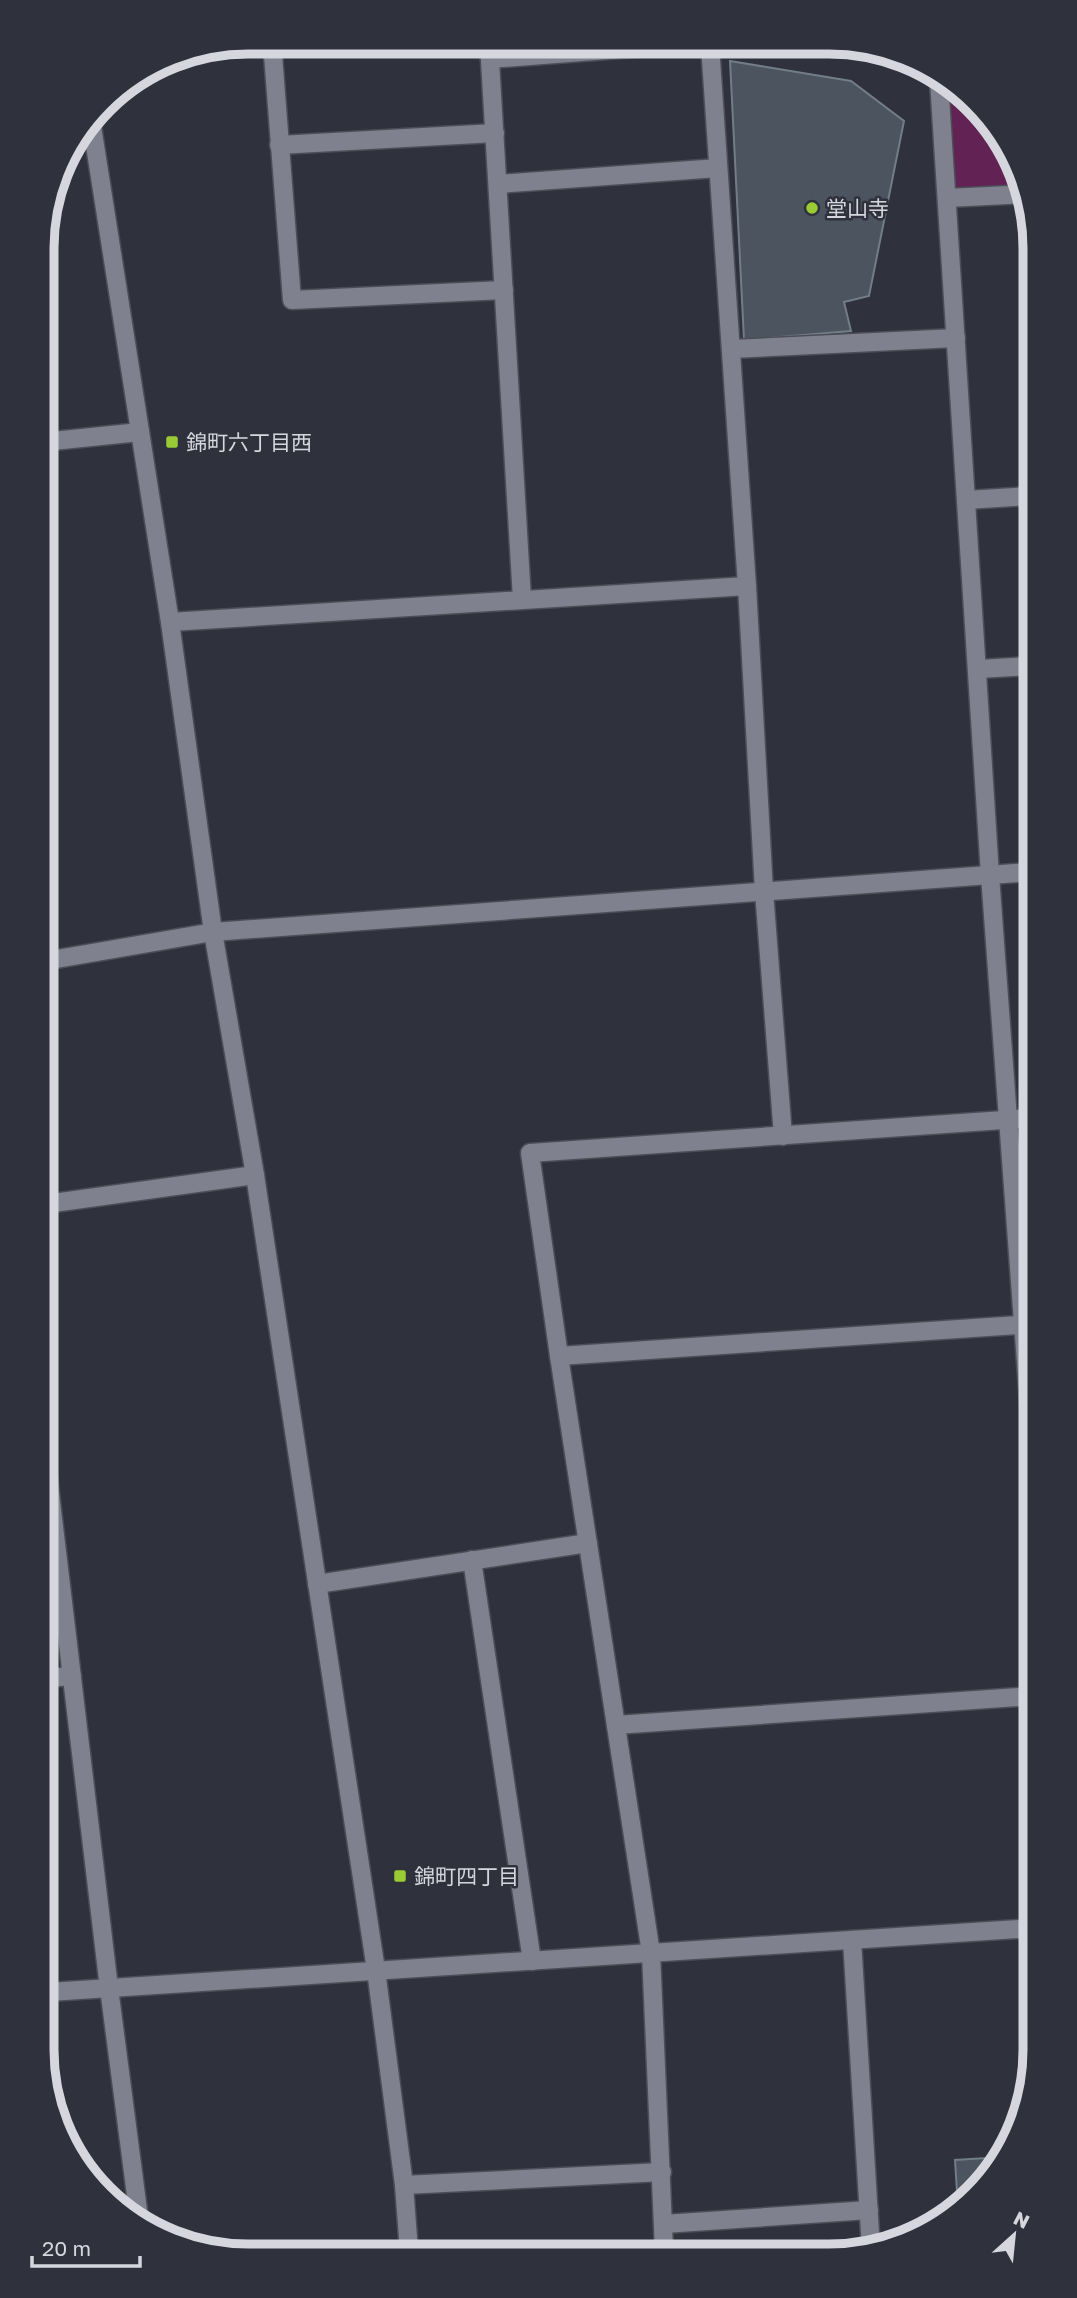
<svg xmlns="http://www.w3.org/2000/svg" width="1077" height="2298" font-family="'Golos Text','Noto Sans JP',sans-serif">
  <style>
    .green { fill: #622253 }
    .building { fill: #4c555f; stroke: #727d87; stroke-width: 2 }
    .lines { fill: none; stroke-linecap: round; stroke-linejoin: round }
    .minor-casing { stroke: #4c4e57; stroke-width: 21 }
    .tertiary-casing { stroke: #4c4e57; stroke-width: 21 }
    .minor { stroke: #7f818e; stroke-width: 18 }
    .tertiary { stroke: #7f818e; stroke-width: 18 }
    .poi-dot { fill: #99cb35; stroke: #2f313c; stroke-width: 2.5 }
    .labels { text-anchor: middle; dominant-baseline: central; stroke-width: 5; stroke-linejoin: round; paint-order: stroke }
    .poi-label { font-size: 21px; fill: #d6d7de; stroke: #2f313c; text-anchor: start }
    .rim { fill: none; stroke: #d6d7de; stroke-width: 9 }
  </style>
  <rect width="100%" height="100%" fill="#2f313c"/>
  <polygon class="green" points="939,81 965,93 1028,194 947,198"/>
  <g class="building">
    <polygon points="730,61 851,81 904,121 869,296 844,302 851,331 744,340"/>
    <polygon points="1002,2157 984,2186 958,2208 955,2160"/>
  </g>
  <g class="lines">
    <defs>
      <g id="minor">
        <polyline points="272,42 292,300 504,290"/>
        <polyline points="489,44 522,599"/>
        <polyline points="710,45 747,586 764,891 783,1136"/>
        <polyline points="490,59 673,45"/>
        <polyline points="939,81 990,875 1032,1444"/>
        <polyline points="279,145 495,133"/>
        <polyline points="498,184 718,168"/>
        <polyline points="947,198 1028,194"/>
        <polyline points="731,349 956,338"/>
        <polyline points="43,442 140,432"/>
        <polyline points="966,500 1029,496"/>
        <polyline points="170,622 747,586"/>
        <polyline points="978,669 1030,666"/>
        <polyline points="46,1204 255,1175"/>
        <polyline points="559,1356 1032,1324"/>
        <polyline points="47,1468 109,1988 139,2218"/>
        <polyline points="472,1560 532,1961"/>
        <polyline points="317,1584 588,1543"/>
        <polyline points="48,1678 72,1676"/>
        <polyline points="616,1725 1033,1696"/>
        <polyline points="852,1940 871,2249"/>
        <polyline points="49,1992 1034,1928"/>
        <polyline points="404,2185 662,2172"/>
        <polyline points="664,2224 869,2210"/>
        <polyline points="664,2250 651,1953 559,1356 530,1153 1031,1118"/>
      </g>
      <g id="tertiary">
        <polyline points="91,120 170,622 213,932 255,1175 376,1970 404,2185 409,2251"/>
        <polyline points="45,961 213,932 1030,872"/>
      </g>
    </defs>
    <use href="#minor" class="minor-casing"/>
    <use href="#tertiary" class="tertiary-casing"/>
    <use href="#minor" class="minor"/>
    <use href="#tertiary" class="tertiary"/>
  </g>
  <g class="poi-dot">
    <circle cx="812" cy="208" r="7"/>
    <rect x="165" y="435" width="14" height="14" rx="3.5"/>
    <rect x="393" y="1869" width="14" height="14" rx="3.5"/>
  </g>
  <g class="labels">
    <g class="poi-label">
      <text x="826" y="208">堂山寺</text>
      <text x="186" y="442">錦町六丁目西</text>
      <text x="414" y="1876">錦町四丁目</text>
    </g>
  </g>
  <path d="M0 0H1077V2298H0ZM248 54H829A194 194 0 0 1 1023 248V2050A194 194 0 0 1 829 2244H248A194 194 0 0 1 54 2050V248A194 194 0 0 1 248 54Z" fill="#2f313c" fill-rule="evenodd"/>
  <path class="rim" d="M248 54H829A194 194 0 0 1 1023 248V2050A194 194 0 0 1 829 2244H248A194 194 0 0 1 54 2050V248A194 194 0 0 1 248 54Z"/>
  <g transform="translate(1014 2235) rotate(27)" stroke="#2f313c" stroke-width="5" paint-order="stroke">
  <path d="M0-5L12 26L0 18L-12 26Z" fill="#d6d7de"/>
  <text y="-10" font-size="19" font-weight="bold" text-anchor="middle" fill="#d6d7de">N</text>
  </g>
  <path d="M32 2256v10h108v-10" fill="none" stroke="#d6d7de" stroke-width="3.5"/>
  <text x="42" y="2256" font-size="21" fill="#d6d7de" stroke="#2f313c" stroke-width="5" paint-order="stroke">20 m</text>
</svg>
